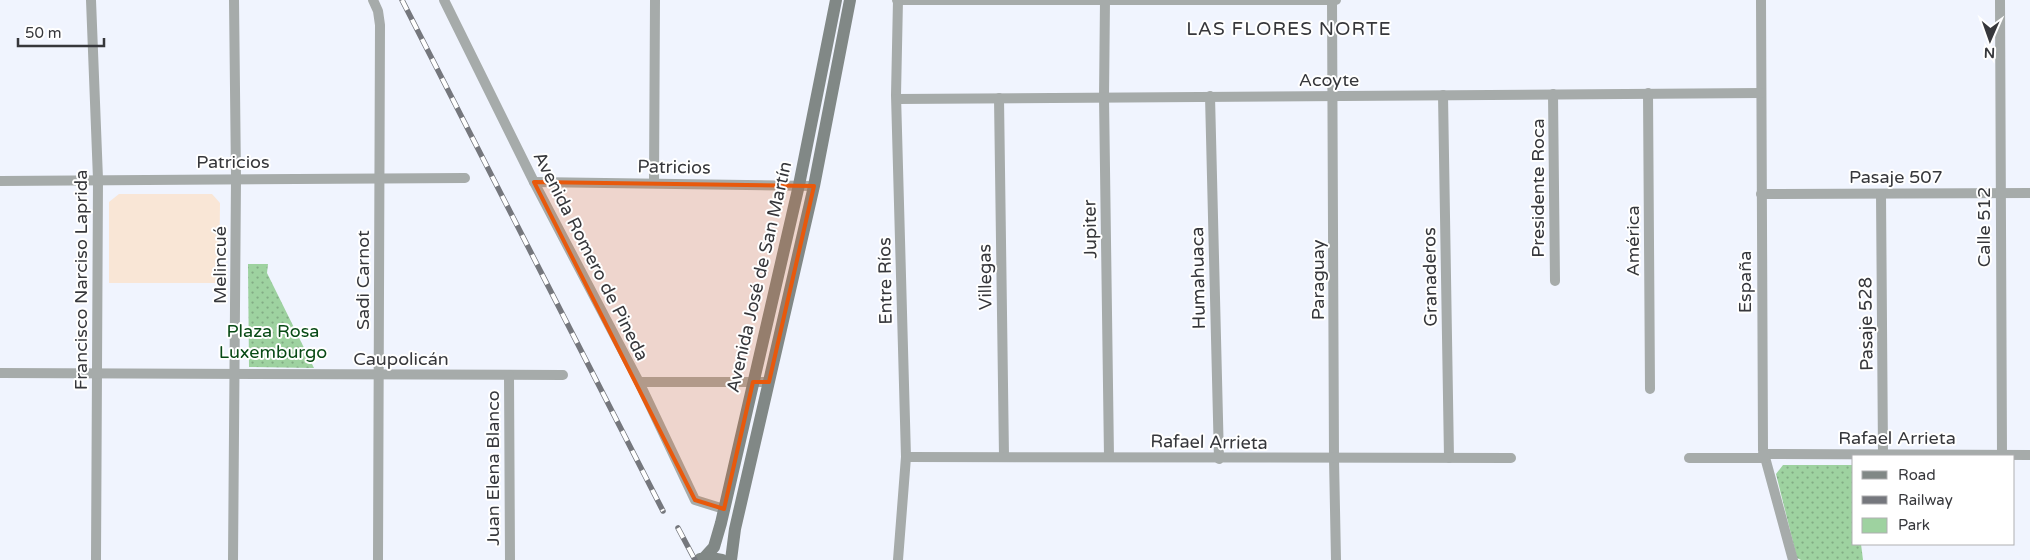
<svg xmlns="http://www.w3.org/2000/svg" width="2030" height="560" font-family="'Varela Round',sans-serif">
  <style>
    .education { fill: #f9e6d6 }
    .green { fill: url(#green-dots) }
    .lines { fill: none; stroke-linecap: round; stroke-linejoin: round }
    .street { stroke: #a6abaa; stroke-width: 10 }
    .secondary { stroke: #818886; stroke-width: 12 }
    .rail-casing { stroke: #75777d; stroke-width: 5.5 }
    .rail { stroke: #fff; stroke-width: 4; stroke-dasharray: 11; stroke-linecap: butt }
    .marked { fill: #e8590c; fill-opacity: 0.2; stroke: #e8590c; stroke-width: 4; stroke-linejoin: round }
    .labels { text-anchor: middle; dominant-baseline: central; stroke-width: 4; stroke-linejoin: round; paint-order: stroke }
    .street-label { font-size: 18px; fill: #36373b; stroke: #fff }
    .park-label { font-size: 18px; fill: #084a15; stroke: #fff }
    .neighbourhood-label { font-size: 19px; letter-spacing: 1px; fill: #36373b; stroke: #fff }
  </style>
  <defs>
    <pattern id="green-dots" width="8" height="8" patternUnits="userSpaceOnUse" patternTransform="scale(1.25)"><rect width="8" height="8" fill="#9ed2a0"/><path d="M2 2h.1M6 6h.1" fill="none" stroke="#82ab84" stroke-width="1.8" stroke-linecap="round"/></pattern>
  </defs>
  <rect width="100%" height="100%" fill="#f0f4fe"/>
  <polygon class="education" points="119,194 212,194 220,203 219,283 109,283 109,202"/>
  <g class="green">
    <polygon points="248,264 268,264 267,273 314,368 249,367"/>
    <polygon points="1783,465 1853,465 1854,544 1861,544 1863,560 1801,560 1797,558 1776,474"/>
  </g>
  <g class="lines">
    <g class="street">
      <polyline points="91,0 98,179 96,560"/>
      <polyline points="373,0 378,11 380,25 378,560"/>
      <polyline points="444,0 534,182 639,382 695,500 724,509"/>
      <polyline points="897,0 1336,0"/>
      <polyline points="898,0 896,95 906,457 898,560"/>
      <polyline points="1105,0 1104,97 1109,457"/>
      <polyline points="1332,0 1334,459 1336,560"/>
      <polyline points="1761,0 1763,450 1793,560"/>
      <polyline points="2000,0 2002,455"/>
      <polyline points="1648,93 1650,389"/>
      <polyline points="1553,94 1555,281"/>
      <polyline points="1443,95 1449,458"/>
      <polyline points="1210,96 1219,459"/>
      <polyline points="999,98 1004,456"/>
      <polyline points="897,99 1761,93"/>
      <polyline points="0,181 465,178"/>
      <polyline points="534,182 814,186"/>
      <polyline points="654,183 655,0"/>
      <polyline points="1761,194 2030,193"/>
      <polyline points="1881,194 1883,454"/>
      <polyline points="0,373 563,375"/>
      <polyline points="509,375 510,560"/>
      <polyline points="639,382 769,382"/>
      <polyline points="1763,454 2030,455"/>
      <polyline points="906,457 1511,458"/>
      <polyline points="1689,458 1765,458"/>
      <polyline points="233,560 236,178 234,0"/>
    </g>
    <g class="secondary">
      <polyline points="704,558 714,547 721,523 799,185 836,0"/>
      <polyline points="700,559 711,558 722,560"/>
      <polyline points="731,560 735,529 814,186 850,0"/>
    </g>
    <defs>
      <g id="rail">
        <polyline points="402,0 663,511"/>
        <polyline points="678,528 695,560"/>
      </g>
    </defs>
    <use href="#rail" class="rail-casing"/>
    <use href="#rail" class="rail"/>
  </g>
  <path class="marked" d="M534,182L814,186L769,382H753L724,509L695,500Z"/>
  <g class="labels">
    <g class="street-label">
      <text x="1329" y="80">Acoyte</text>
      <text x="233" y="162">Patricios</text>
      <text transform="translate(674 167) rotate(1)">Patricios</text>
      <text x="1896" y="177">Pasaje 507</text>
      <text transform="translate(1538 188) rotate(-90)">Presidente Roca</text>
      <text transform="translate(1984 227) rotate(-90)">Calle 512</text>
      <text transform="translate(1090 229) rotate(-91)">Jupiter</text>
      <text transform="translate(1633 241) rotate(-90)">América</text>
      <text transform="translate(591 256) rotate(63)">Avenida Romero de Pineda</text>
      <text transform="translate(220 265) rotate(-90)">Melincué</text>
      <text transform="translate(759 277) rotate(-77)">Avenida José de San Martín</text>
      <text transform="translate(985 277) rotate(-91)">Villegas</text>
      <text transform="translate(1430 277) rotate(-91)">Granaderos</text>
      <text transform="translate(1198 278) rotate(-91)">Humahuaca</text>
      <text transform="translate(81 280) rotate(-90)">Francisco Narciso Laprida</text>
      <text transform="translate(363 280) rotate(-90)">Sadi Carnot</text>
      <text transform="translate(1318 280) rotate(-90)">Paraguay</text>
      <text transform="translate(885 281) rotate(-91)">Entre Ríos</text>
      <text transform="translate(1745 282) rotate(-90)">España</text>
      <text transform="translate(1866 324) rotate(-91)">Pasaje 528</text>
      <text x="401" y="359">Caupolicán</text>
      <text x="1897" y="438">Rafael Arrieta</text>
      <text transform="translate(1209 442) rotate(1)">Rafael Arrieta</text>
      <text transform="translate(493 468) rotate(-90)">Juan Elena Blanco</text>
    </g>
    <g class="park-label">
      <text x="273" y="331">Plaza Rosa<tspan x="273" dy="21">Luxemburgo</tspan></text>
    </g>
    <g class="neighbourhood-label">
      <text x="1289" y="29">LAS FLORES NORTE</text>
    </g>
  </g>
  <rect x="1852" y="455" width="162" height="90" fill="#ffffff" stroke="#afafb1"/>
  <rect x="1862" y="471" width="25" height="8" fill="#818886" stroke="#afafb1"/>
  <text x="1898" y="480" font-size="15" fill="#36373b">Road</text>
  <rect x="1862" y="496" width="25" height="8" fill="#75777d" stroke="#afafb1"/>
  <text x="1898" y="505" font-size="15" fill="#36373b">Railway</text>
  <rect x="1862" y="518" width="25" height="15" fill="#9ed2a0" stroke="#afafb1"/>
  <text x="1898" y="530" font-size="15" fill="#36373b">Park</text>
  <g transform="translate(1990 40) rotate(182)" stroke="#ffffff" stroke-width="4" paint-order="stroke">
  <path d="M0-4L9 19L0 12L-9 19Z" fill="#36373b"/>
  <text y="-8" font-size="14" font-weight="bold" text-anchor="middle" fill="#36373b">N</text>
  </g>
  <path d="M18 38v8h86v-8" fill="none" stroke="#36373b" stroke-width="2.5"/>
  <text x="25" y="38" font-size="15" fill="#36373b" stroke="#ffffff" stroke-width="4" paint-order="stroke">50 m</text>
</svg>
